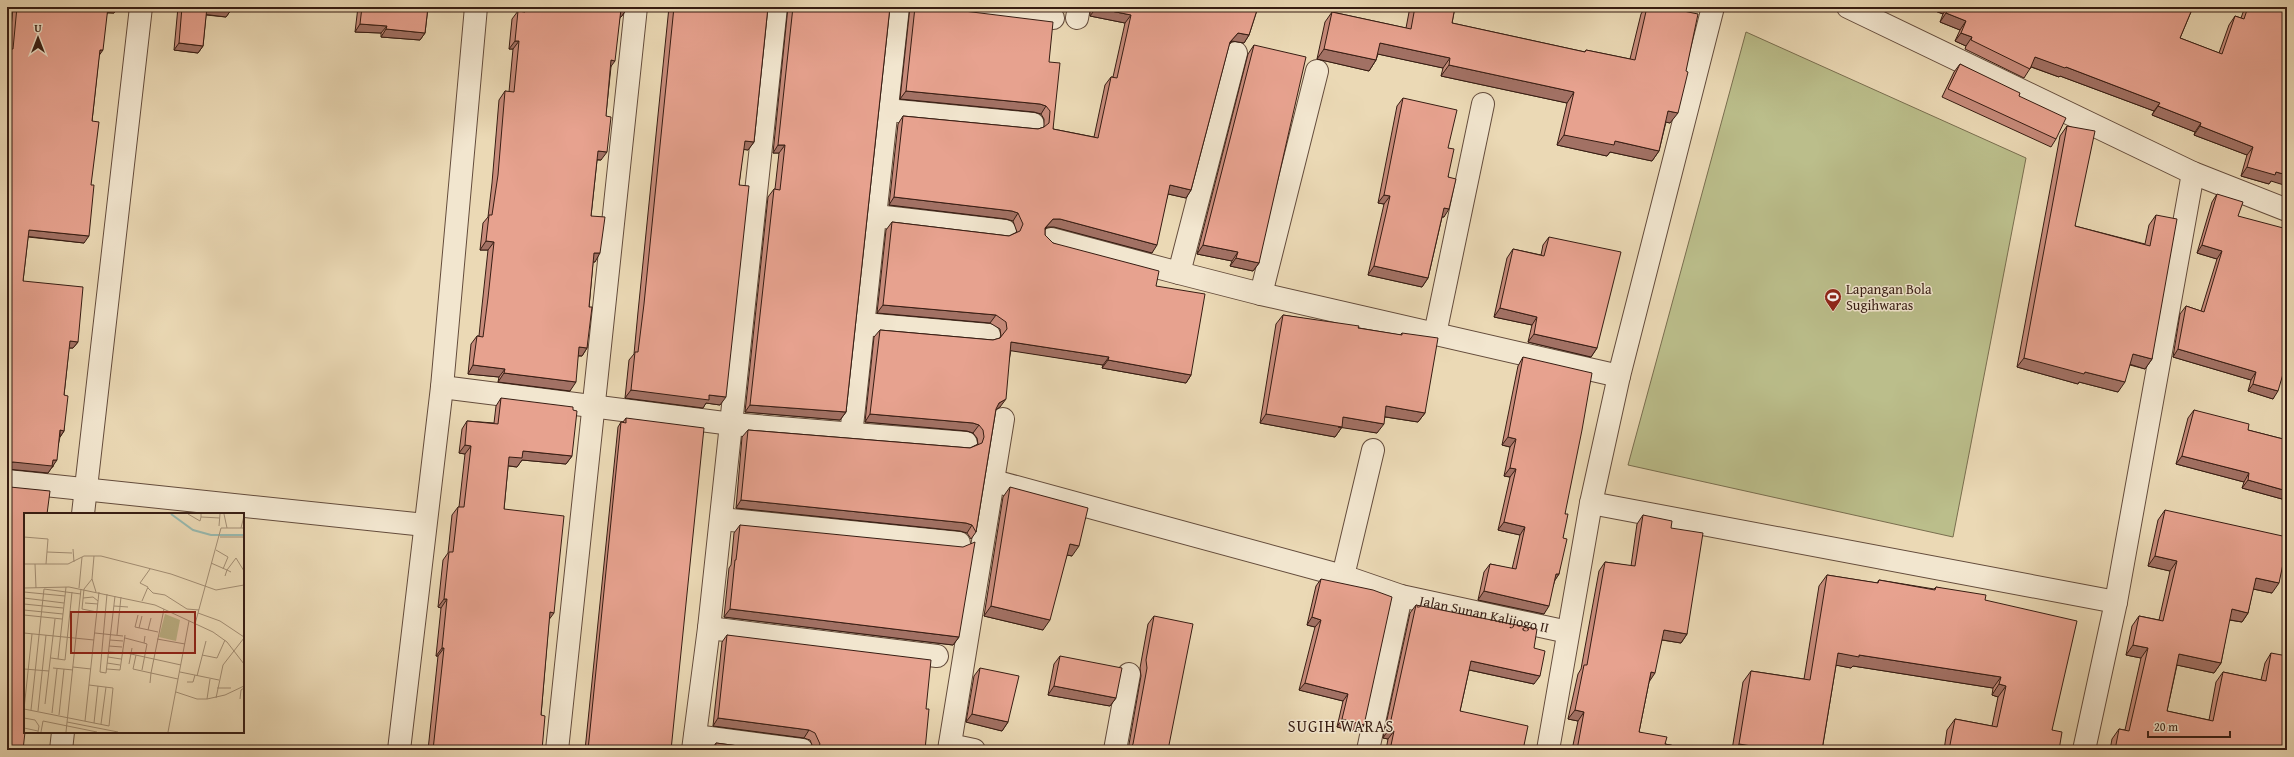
<svg xmlns="http://www.w3.org/2000/svg" width="2294" height="757" font-family="'Gentium Book Plus',serif">
  <style>
    .green { fill: #bbbe8b; stroke: #796e4f }
    .lines { fill: none; stroke-linecap: round; stroke-linejoin: round }
    .minor-casing { stroke: #644c3c; stroke-width: 24 }
    .minor { stroke: #f2e6cf; stroke-width: 22 }
    .wall { fill: #c78b7b; stroke: #371d13 }
    .shaded-wall { fill: #a27164; stroke: #371d13 }
    .building { fill: #e7a28f; stroke: #371d13 }
    .labels { text-anchor: middle; dominant-baseline: central; stroke-width: 3; stroke-linejoin: round; paint-order: stroke }
    .poi-label { font-size: 14px; fill: #371d13; stroke: #f2e6cf; text-anchor: start }
    .street-label { font-size: 14px; fill: #371d13; stroke: #f2e6cf }
    .quarter-label { font-size: 16px; letter-spacing: 1px; fill: #371d13; stroke: #f2e6cf }
    .inset-river { fill: none; stroke: #98bab0; stroke-width: 2 }
    .inset-road { fill: none; stroke: #a38e74; stroke-width: 1 }
    .view { fill: #8f2418; fill-opacity: 0.15; stroke: #8f2418; stroke-width: 2 }
    .inset-edge { fill: none; stroke: #371d13; stroke-width: 2 }
  </style>
  <rect width="100%" height="100%" fill="#ebd9b5"/>
  <filter id="stains"><feTurbulence type="fractalNoise" baseFrequency=".005" numOctaves="4"/><feColorMatrix values="0 0 0 0 .2 0 0 0 0 .09 0 0 0 0 .02 0 0 0 .5 -.17"/></filter>
  <radialGradient id="worn" r=".72"><stop offset=".6" stop-color="#630" stop-opacity="0"/><stop offset="1" stop-color="#630" stop-opacity=".3"/></radialGradient>
  <polygon class="green" points="1746,32 2026,158 1953,537 1628,465"/>
  <g class="lines">
    <defs>
      <g id="minor">
        <polyline points="960,7 1053,18"/>
        <polyline points="1848,7 2193,173 2287,210"/>
        <polyline points="1077,18 1079,7"/>
        <polyline points="1236,53 1179,273 1261,294 1619,376"/>
        <polyline points="887,110 1033,124"/>
        <polyline points="876,216 1005,231"/>
        <polyline points="1051,239 1179,273"/>
        <polyline points="1261,294 1317,71"/>
        <polyline points="864,324 989,335"/>
        <polyline points="1435,334 1483,104"/>
        <polyline points="442,387 732,424 966,443"/>
        <polyline points="851,435 898,7"/>
        <path id="s1" d="M1373,450L1343,576L1401,596L1568,632"/>
        <polyline points="7,481 425,525"/>
        <polyline points="994,481 1343,576"/>
        <polyline points="1591,503 2116,602"/>
        <polyline points="83,514 141,7"/>
        <polyline points="721,519 959,543"/>
        <polyline points="709,628 937,656"/>
        <polyline points="695,736 802,750"/>
        <polyline points="950,745 974,750"/>
        <polyline points="61,750 63,732"/>
        <polyline points="399,750 442,387 476,7"/>
        <polyline points="557,750 636,7"/>
        <polyline points="693,750 709,628 776,7"/>
        <polyline points="949,750 1003,419"/>
        <polyline points="1115,750 1129,674"/>
        <polyline points="1368,750 1401,596"/>
        <polyline points="1548,750 1591,503 1619,376 1713,7"/>
        <polyline points="2084,750 2116,602 2193,173"/>
      </g>
    </defs>
    <use href="#minor" class="minor-casing"/>
    <use href="#minor" class="minor"/>
  </g>
  <g class="wall">
    <polygon points="13,7 119,7 114,13 107,13 99,56 92,121 84,243 28,237 23,281 78,342 73,348 69,348 64,395 64,431 60,437 53,467 52,467 48,473 8,469 9,49"/>
    <polygon points="178,7 232,7 231,10 226,17 206,15 203,46 198,53 174,50"/>
    <polygon points="358,7 428,7 425,33 420,40 381,37 381,33 355,32"/>
    <polygon points="521,7 627,7 627,9 621,17 620,17 611,67 601,160 597,160 591,216 595,262 593,262 589,307 587,348 582,356 578,356 570,391 498,382 499,377 468,374 471,344 477,336 479,336 482,306 488,250 480,250 483,223 488,217 492,183 499,100 505,91 509,92 513,49 509,49 512,19 518,11 520,11"/>
    <polygon points="669,7 768,7 754,142 748,150 743,149 739,185 720,405 706,403 703,408 625,398 629,360 634,354 638,312"/>
    <polygon points="788,7 890,7 846,412 840,420 745,412 768,197 774,189 775,189 779,153 773,153"/>
    <polygon points="910,7 957,7 958,9 1049,62 1053,129 1094,137 1105,85 1111,77 1113,77 1125,23 1090,16 1090,7 1258,7 1249,35 1244,43 1232,41 1229,45 1191,190 1186,198 1168,194 1152,253 1054,227 1047,227 1045,230 1045,235 1053,243 1156,286 1191,375 1186,383 1102,368 1103,365 1011,350 1000,407 996,409 976,532 971,539 967,533 960,531 736,508 742,437 748,430 970,448 978,444 977,438 973,433 967,431 865,422 874,337 880,330 993,340 1000,338 1001,336 1000,329 990,323 877,313 886,230 892,222 1009,236 1017,232 1013,221 1006,219 889,205 898,124 903,116 1038,129 1044,127 1044,119 1041,114 1034,112 900,99"/>
    <polygon points="1057,7 1069,7 1065,12"/>
    <polygon points="1410,7 1455,7 1452,23 1585,52 1586,50 1630,59 1641,14 1645,7 1664,7 1670,123 1666,122 1659,151 1652,161 1610,152 1607,156 1557,145 1567,103 1441,76 1443,68 1378,54 1376,60 1369,71 1317,59 1325,22 1332,12 1406,28"/>
    <polygon points="1925,7 2193,7 2180,38 2219,53 2229,25 2235,16 2241,18 2245,7 2287,7 2271,181 2269,184 2241,176 2247,155 2194,135 2195,132 2152,115 2154,111 2060,76 2059,77 2031,67 2024,78 1965,49 1966,46 1955,41 1960,30 1940,22 1943,14"/>
    <polygon points="1254,45 1259,263 1253,271 1230,266 1232,261 1197,254 1248,54"/>
    <polygon points="1960,64 2019,96 2056,139 2051,147 1942,97 1954,72"/>
    <polygon points="1403,98 1448,148 1448,177 1444,217 1442,217 1428,278 1422,287 1368,275 1384,204 1378,203 1397,106"/>
    <polygon points="2067,126 2075,226 2145,244 2149,225 2156,215 2152,359 2145,369 2130,365 2118,392 2079,382 2078,384 2017,367 2060,136"/>
    <polygon points="2217,194 2238,216 2287,374 2284,372 2273,399 2248,391 2251,380 2173,357 2180,314 2186,306 2201,311 2217,259 2197,253 2212,202"/>
    <polygon points="1549,237 1597,348 1591,357 1528,342 1532,325 1494,317 1507,258 1513,249 1541,255 1543,245"/>
    <polygon points="1283,315 1400,335 1402,333 1425,413 1418,422 1385,417 1377,433 1342,427 1335,437 1260,423 1276,324"/>
    <polygon points="1523,357 1565,514 1559,574 1555,580 1544,614 1478,600 1484,572 1490,564 1512,569 1520,535 1498,530 1510,477 1504,476 1510,447 1502,445 1518,366"/>
    <polygon points="501,398 572,456 566,464 522,460 517,467 508,466 504,509 549,620 541,715 542,750 428,750 438,656 436,656 441,608 438,607 443,560 448,553 452,515 458,507 459,507 465,454 459,453 462,429 467,421 494,423 496,406"/>
    <polygon points="2194,410 2248,430 2287,440 2287,492 2282,499 2242,488 2244,482 2176,464 2188,418"/>
    <polygon points="626,418 671,750 585,750 618,427 621,422 623,422"/>
    <polygon points="1010,487 1072,556 1067,555 1043,630 984,616 1003,497"/>
    <polygon points="2165,510 2272,593 2253,589 2248,613 2242,622 2229,620 2221,663 2214,673 2177,665 2167,711 2209,720 2216,682 2223,672 2261,680 2265,663 2271,653 2287,750 2110,750 2112,739 2119,729 2125,730 2141,658 2126,655 2132,626 2139,616 2159,620 2170,571 2148,566 2158,520"/>
    <polygon points="1643,515 1671,528 1687,634 1681,643 1662,640 1649,682 1639,732 1665,744 1695,750 1572,750 1578,721 1568,719 1578,674 1581,669 1599,571 1605,562 1631,566 1637,524"/>
    <polygon points="740,525 959,637 953,645 724,617 729,568 731,565 734,533"/>
    <polygon points="1827,575 1877,583 1879,580 1934,589 1936,587 1985,600 2052,730 2059,750 1944,750 1947,730 1955,719 1992,726 1998,697 1992,695 1993,688 1853,666 1851,668 1836,665 1822,750 1732,750 1743,682 1751,671 1804,679 1819,586"/>
    <polygon points="1321,579 1364,725 1359,732 1337,727 1343,701 1299,690 1315,627 1307,625 1316,586"/>
    <polygon points="1416,605 1534,648 1534,684 1469,670 1460,711 1523,750 1386,750 1388,739 1383,738 1410,613"/>
    <polygon points="1154,616 1168,750 1128,750 1141,676 1140,668 1148,624"/>
    <polygon points="727,635 926,709 925,750 814,750 810,740 804,738 713,726 722,642"/>
    <polygon points="1060,656 1116,698 1110,706 1048,695 1054,664"/>
    <polygon points="980,668 1008,722 1002,731 966,722 974,676"/>
    <polygon points="716,743 769,750 711,750"/>
  </g>
  <g class="shaded-wall">
    <polygon points="107,7 119,7 114,13 103,12"/>
    <polygon points="207,7 231,10 226,17 202,14"/>
    <polygon points="1925,7 1948,7 1943,14"/>
    <polygon points="1096,8 1131,15 1125,23 1090,16"/>
    <polygon points="621,9 627,9 621,17 615,17"/>
    <polygon points="1946,13 1966,21 1960,30 1940,22"/>
    <polygon points="360,24 387,26 381,33 355,32"/>
    <polygon points="386,29 425,33 420,40 381,37"/>
    <polygon points="1238,33 1249,35 1244,43 1232,41 1224,50 1230,42"/>
    <polygon points="1961,33 1972,37 1966,46 1955,41"/>
    <polygon points="515,41 519,41 513,49 509,49"/>
    <polygon points="179,43 203,46 198,53 174,50"/>
    <polygon points="1380,43 1450,58 1443,68 1373,53"/>
    <polygon points="1324,49 1376,60 1369,71 1317,59"/>
    <polygon points="100,50 103,50 98,57"/>
    <polygon points="2035,57 2066,67 2160,103 2154,111 2060,76 2059,77 2029,66"/>
    <polygon points="611,60 615,61 609,69"/>
    <polygon points="1449,65 1574,92 1567,103 1441,76"/>
    <polygon points="906,91 1040,104 1046,106 1041,114 1034,112 900,99"/>
    <polygon points="2158,106 2201,123 2195,132 2152,115"/>
    <polygon points="1668,111 1678,113 1670,123 1661,121"/>
    <polygon points="2200,126 2253,147 2247,155 2194,135"/>
    <polygon points="1564,135 1615,141 1659,151 1652,161 1610,152 1607,156 1557,145"/>
    <polygon points="745,141 754,142 748,150 739,149"/>
    <polygon points="778,145 785,145 779,153 773,153"/>
    <polygon points="598,151 607,152 601,160 592,159"/>
    <polygon points="2247,167 2276,172 2287,175 2287,186 2271,181 2269,184 2241,176"/>
    <polygon points="1170,185 1191,190 1186,198 1164,193"/>
    <polygon points="1384,195 1390,196 1384,204 1378,203"/>
    <polygon points="894,197 1012,211 1018,213 1013,221 1006,219 889,205"/>
    <polygon points="1444,208 1449,209 1444,217 1438,216"/>
    <polygon points="1053,219 1060,219 1157,245 1152,253 1054,227 1047,227 1039,235 1045,228"/>
    <polygon points="29,230 89,236 84,243 24,236"/>
    <polygon points="486,241 494,242 488,250 480,250"/>
    <polygon points="1203,245 1238,252 1232,261 1197,254"/>
    <polygon points="2202,245 2222,251 2217,259 2197,253"/>
    <polygon points="594,253 600,253 595,262 588,261"/>
    <polygon points="1236,258 1259,263 1253,271 1230,266"/>
    <polygon points="1374,266 1428,278 1422,287 1368,275"/>
    <polygon points="883,305 996,315 990,323 877,313"/>
    <polygon points="1500,308 1537,317 1532,325 1494,317"/>
    <polygon points="1534,334 1597,348 1591,357 1528,342"/>
    <polygon points="70,341 78,342 73,348 65,348"/>
    <polygon points="1011,342 1109,357 1103,365 1006,350"/>
    <polygon points="579,347 587,348 582,356 573,355"/>
    <polygon points="2178,349 2256,372 2251,380 2173,357"/>
    <polygon points="2133,354 2152,359 2145,369 2126,363"/>
    <polygon points="2024,358 2085,372 2125,382 2118,392 2079,382 2078,384 2017,367"/>
    <polygon points="1108,360 1191,375 1186,383 1102,368"/>
    <polygon points="2286,364 2287,364 2287,374 2281,371"/>
    <polygon points="473,365 505,369 499,377 468,374"/>
    <polygon points="504,373 576,382 570,391 498,382"/>
    <polygon points="2253,384 2278,391 2273,399 2248,391"/>
    <polygon points="631,390 709,395 726,397 720,405 706,403 703,408 625,398"/>
    <polygon points="1006,399 1000,407 994,411 999,403"/>
    <polygon points="750,405 846,412 840,420 745,412"/>
    <polygon points="1386,406 1425,413 1418,422 1380,416"/>
    <polygon points="870,414 973,423 979,425 973,433 967,431 865,422"/>
    <polygon points="1266,414 1343,417 1384,424 1377,433 1338,427 1342,427 1335,437 1260,423"/>
    <polygon points="60,430 64,431 60,437"/>
    <polygon points="1508,437 1516,439 1510,447 1502,445"/>
    <polygon points="465,445 471,446 465,454 459,453"/>
    <polygon points="523,451 572,456 566,464 522,460 517,467 503,465 509,457"/>
    <polygon points="2182,456 2249,473 2244,482 2176,464"/>
    <polygon points="53,460 57,460 48,473 7,469 7,463 13,462"/>
    <polygon points="1510,468 1516,469 1510,477 1504,476"/>
    <polygon points="2248,480 2287,491 2287,492 2282,499 2242,488"/>
    <polygon points="741,500 966,523 972,525 967,533 960,531 736,508"/>
    <polygon points="1504,522 1525,527 1520,535 1498,530"/>
    <polygon points="1070,544 1079,546 1072,556 1063,554"/>
    <polygon points="2155,556 2177,561 2170,571 2148,566"/>
    <polygon points="1556,574 1559,574 1553,583"/>
    <polygon points="2256,578 2279,583 2272,593 2249,588"/>
    <polygon points="1484,591 1549,606 1544,614 1478,600"/>
    <polygon points="444,599 447,599 441,608 438,607"/>
    <polygon points="991,606 1050,620 1043,630 984,616"/>
    <polygon points="730,609 959,637 953,645 724,617"/>
    <polygon points="2232,609 2248,613 2242,622 2225,619"/>
    <polygon points="550,612 554,613 548,621"/>
    <polygon points="1312,617 1321,620 1315,627 1307,625"/>
    <polygon points="1664,630 1687,634 1681,643 1657,639"/>
    <polygon points="2133,645 2148,648 2141,658 2126,655"/>
    <polygon points="442,648 444,648 438,656 436,656"/>
    <polygon points="1838,653 1859,655 2001,677 1993,688 1853,666 1851,668 1830,664"/>
    <polygon points="2179,654 2221,663 2214,673 2172,664"/>
    <polygon points="1471,661 1540,676 1534,684 1465,669"/>
    <polygon points="1651,672 1655,673 1649,682"/>
    <polygon points="1305,683 1348,694 1343,701 1299,690"/>
    <polygon points="1999,684 2006,686 1998,697 1992,695"/>
    <polygon points="1054,686 1116,698 1110,706 1048,695"/>
    <polygon points="1575,710 1584,712 1578,721 1568,719"/>
    <polygon points="972,714 1008,722 1002,731 966,722"/>
    <polygon points="718,718 809,730 804,738 713,726"/>
    <polygon points="1342,719 1364,725 1359,732 1337,727"/>
    <polygon points="1389,729 1394,731 1388,739 1383,738"/>
    <polygon points="1739,744 1777,750 1735,750"/>
  </g>
  <g class="building">
    <polygon points="17,7 108,7 103,50 100,50 92,121 99,122 91,185 94,185 89,236 29,230 23,281 83,287 78,342 70,341 64,395 68,396 64,431 60,430 57,460 53,460 52,466 13,462 7,463 7,49 13,49"/>
    <polygon points="182,7 232,7 231,10 207,7 203,46 179,43"/>
    <polygon points="362,7 428,7 425,33 386,29 387,26 360,24"/>
    <polygon points="526,7 627,7 627,9 621,9 615,61 611,60 606,116 611,117 607,152 598,151 591,216 605,217 600,253 594,253 589,307 592,307 587,348 579,347 576,382 504,373 505,369 473,365 477,336 483,337 488,298 494,242 486,241 489,215 492,215 498,175 505,91 514,92 519,41 515,41 518,11 525,12"/>
    <polygon points="674,7 768,7 754,142 745,141 739,185 749,186 726,397 709,395 709,400 631,390 635,352 638,352 644,304"/>
    <polygon points="793,7 890,7 846,412 750,405 774,189 780,190 785,145 778,145"/>
    <polygon points="915,7 957,7 958,9 964,11 1053,22 1049,62 1060,63 1053,129 1098,138 1111,77 1117,78 1131,15 1096,8 1096,7 1258,7 1249,35 1238,33 1230,42 1191,190 1170,185 1157,245 1060,219 1053,219 1045,228 1045,235 1053,243 1159,271 1156,286 1205,294 1191,375 1108,360 1109,357 1011,342 1006,399 999,403 996,409 976,532 972,525 966,523 741,500 748,430 970,448 982,443 984,437 983,430 979,425 973,423 870,414 880,330 993,340 1000,338 1007,329 1006,322 996,315 883,305 892,222 1009,236 1020,231 1023,224 1018,213 1012,211 894,197 903,116 1038,129 1044,127 1049,123 1050,111 1046,106 1040,104 906,91"/>
    <polygon points="1415,7 1455,7 1452,23 1585,52 1586,50 1635,60 1647,7 1664,7 1698,14 1686,71 1688,72 1678,113 1668,111 1659,151 1615,141 1614,145 1564,135 1574,92 1449,65 1450,58 1380,43 1376,60 1324,49 1332,12 1411,29"/>
    <polygon points="1949,7 2193,7 2180,38 2222,54 2235,16 2244,19 2248,7 2287,7 2287,175 2276,172 2275,175 2247,167 2253,147 2200,126 2201,123 2158,106 2160,103 2066,67 2065,68 2035,57 2030,69 1971,40 1972,37 1961,33 1966,21 1946,13"/>
    <polygon points="1254,45 1306,57 1259,263 1236,258 1238,252 1203,245"/>
    <polygon points="1960,64 2020,93 2019,96 2066,118 2056,139 1948,89"/>
    <polygon points="1403,98 1457,110 1448,148 1454,149 1448,177 1456,179 1449,209 1444,208 1428,278 1374,266 1390,196 1384,195"/>
    <polygon points="2067,126 2095,131 2075,226 2150,246 2156,215 2177,219 2152,359 2133,354 2125,382 2085,372 2084,374 2024,358"/>
    <polygon points="2217,194 2243,202 2238,216 2287,229 2287,364 2286,364 2278,391 2253,384 2256,372 2178,349 2186,306 2204,312 2222,251 2202,245"/>
    <polygon points="1549,237 1621,252 1597,348 1534,334 1537,317 1500,308 1513,249 1544,256"/>
    <polygon points="1283,315 1359,326 1358,328 1402,335 1402,333 1438,338 1425,413 1386,406 1384,424 1343,417 1342,427 1266,414"/>
    <polygon points="1523,357 1592,373 1582,430 1565,514 1568,514 1563,538 1567,539 1559,574 1556,574 1549,606 1484,591 1490,564 1516,569 1525,527 1504,522 1516,469 1510,468 1516,439 1508,437"/>
    <polygon points="501,398 573,407 573,410 577,411 572,456 523,451 522,458 509,457 504,509 564,516 554,613 550,612 541,715 545,716 542,750 433,750 444,648 442,648 447,599 444,599 449,552 453,552 458,507 464,507 471,446 465,445 467,421 498,424"/>
    <polygon points="2194,410 2249,424 2248,430 2287,440 2287,491 2248,480 2249,473 2182,456"/>
    <polygon points="626,418 704,428 671,750 588,750 621,422 626,423"/>
    <polygon points="7,484 10,487 50,491 47,514 25,514 25,732 23,750 7,750"/>
    <polygon points="1010,487 1088,508 1079,546 1070,544 1050,620 991,606"/>
    <polygon points="2165,510 2287,537 2287,545 2279,583 2256,578 2248,613 2232,609 2221,663 2179,654 2167,711 2213,721 2223,672 2266,681 2271,653 2287,656 2287,750 2115,750 2119,729 2129,731 2148,648 2133,645 2139,616 2163,621 2177,561 2155,556"/>
    <polygon points="1643,515 1672,521 1671,528 1703,533 1687,634 1664,630 1655,673 1651,672 1639,732 1667,737 1665,744 1695,750 1577,750 1584,712 1575,710 1584,665 1587,665 1605,562 1635,566"/>
    <polygon points="740,525 963,547 975,542 959,637 730,609 735,560 736,560"/>
    <polygon points="1827,575 1878,583 1879,580 1935,590 1936,587 1986,595 1985,600 2077,621 2052,730 2062,732 2059,750 1949,750 1955,719 1997,727 2006,686 1999,684 2001,677 1859,655 1859,657 1838,653 1822,750 1777,750 1739,744 1751,671 1810,680"/>
    <polygon points="1321,579 1373,590 1392,597 1364,725 1342,719 1348,694 1305,683 1321,620 1312,617"/>
    <polygon points="1416,605 1537,629 1534,648 1545,651 1540,676 1471,661 1460,711 1528,726 1523,750 1390,750 1394,731 1389,729"/>
    <polygon points="1154,616 1193,624 1168,750 1129,750 1133,744 1147,668 1146,660"/>
    <polygon points="727,635 931,660 926,709 929,709 925,750 817,750 820,744 815,733 809,730 718,718"/>
    <polygon points="1060,656 1122,668 1116,698 1054,686"/>
    <polygon points="980,668 1019,676 1008,722 972,714"/>
    <polygon points="716,743 769,750 715,750"/>
  </g>
  <defs>
    <symbol id="stadium-pin" viewBox="-11 -11 22 30"><path d="M0 17L-7.5 6A9.5 9.5 0 1 1 7.5 6Z" fill="#8f2418" stroke="#f2e6cf"/><path d="M0-5a6.5 5 0 1 0 0 10a6.5 5 0 1 0 0-10ZM-3.5-1.8h7v3.6h-7Z" fill="#fff"/></symbol>
  </defs>
  <g fill-rule="evenodd">
    <use href="#stadium-pin" x="1823" y="287" width="20" height="27"/>
  </g>
  <g class="labels">
    <g class="poi-label">
      <text x="1846" y="289">Lapangan Bola<tspan x="1846" dy="16">Sugihwaras</tspan></text>
    </g>
    <g class="street-label">
      <text stroke="none"><textPath href="#s1" startOffset="276">Jalan Sunan Kalijogo II</textPath></text>
    </g>
    <g class="quarter-label">
      <text x="1341" y="726">SUGIH WARAS</text>
    </g>
  </g>
  <g transform="translate(24 513)">
    <rect width="220" height="220" fill="#ebd9b5"/>
    <path d="M141,101L156,107L152,128L135,124Z" fill="#bbbe8b"/>
    <path class="inset-river" d="M147,1L169,17L187,22H220"/>
    <path class="inset-road" d="M164,1L176,8L177,4M177,1V4L196,5M200,1L203,15M195,13L196,1M217,15L220,3M0,24L24,26L22,51M196,24H220M49,36L50,49M192,37L204,44L199,56M23,39L48,40M70,43L68,66L72,79M187,50L203,57L201,63M0,51H44L60,43H77L147,61L192,77L220,72M11,51L12,75M207,59L203,57L212,45L220,58M68,66L60,76L58,96L73,99M0,75L45,74L131,92L189,119L203,129L220,151M55,75L58,44M124,75L129,80L141,82L163,96L175,97M20,76L57,81M0,79L41,83M83,81L76,159L82,160L91,83M0,85L40,90M59,85L69,84L74,88M118,88L124,74L116,70L126,56M61,90L74,91M0,91L39,95M90,93L104,94M0,97L39,101M174,100L196,108L220,124M0,102L38,106M114,102L111,114L134,119M171,111L197,15H220M115,115L118,103M124,117L127,105M0,120L70,127M71,120L99,123M93,122L97,84M101,125L120,130M133,126L161,131M86,127L99,128M85,133L98,134M85,139L98,140M98,139L157,152M112,142L109,156L127,160L140,96M178,142L193,145L201,127M84,144L97,146M27,145L41,147L48,79M34,146L42,74M83,150L96,152M105,151L108,135M49,154L67,156M29,155L49,157M0,156L25,158M83,156L96,157L101,122M118,157L123,131L120,130L121,123M156,159L195,167M173,163L182,128M163,169H169L171,162M126,170L127,160L154,166M193,175H207M152,179L173,186H183L201,182L220,173M192,185L199,152L220,125M183,186L186,166M216,186L217,177L220,175M21,191L31,106M0,196L85,213L89,175L65,172M0,196L8,121M7,197L20,76M14,198L22,122M28,200L33,156M35,202L40,156M0,205L11,207L15,213L14,219M61,208L75,79M43,209L94,219M70,210L74,173M77,211L82,174M0,215L14,218M17,219L19,208L73,219M42,219L57,76M144,219L165,108"/>
    <path class="view" d="M47,99H171V140H47Z"/>
    <rect width="220" height="220" class="inset-edge"/>
  </g>
  <rect width="2294" height="757" fill="none" stroke="#ebd9b5" stroke-width="24"/>
  <rect x="8" y="8" width="2278" height="741" fill="none" stroke="#371d13" stroke-width="2"/>
  <rect x="12" y="12" width="2270" height="733" fill="none" stroke="#371d13"/>
  <g transform="translate(38 38)" stroke="#f2e6cf" stroke-width="3" paint-order="stroke">
  <path d="M0-3L7 15L0 10L-7 15Z" fill="#371d13"/>
  <text y="-6" font-size="11" font-weight="bold" text-anchor="middle" fill="#371d13">U</text>
  </g>
  <path d="M2148 731v6h82v-6" fill="none" stroke="#371d13" stroke-width="2"/>
  <text x="2154" y="731" font-size="12" fill="#371d13" stroke="#f2e6cf" stroke-width="3" paint-order="stroke">20 m</text>
  <rect width="100%" height="100%" filter="url(#stains)"/>
  <rect width="100%" height="100%" fill="url(#worn)"/>
</svg>
